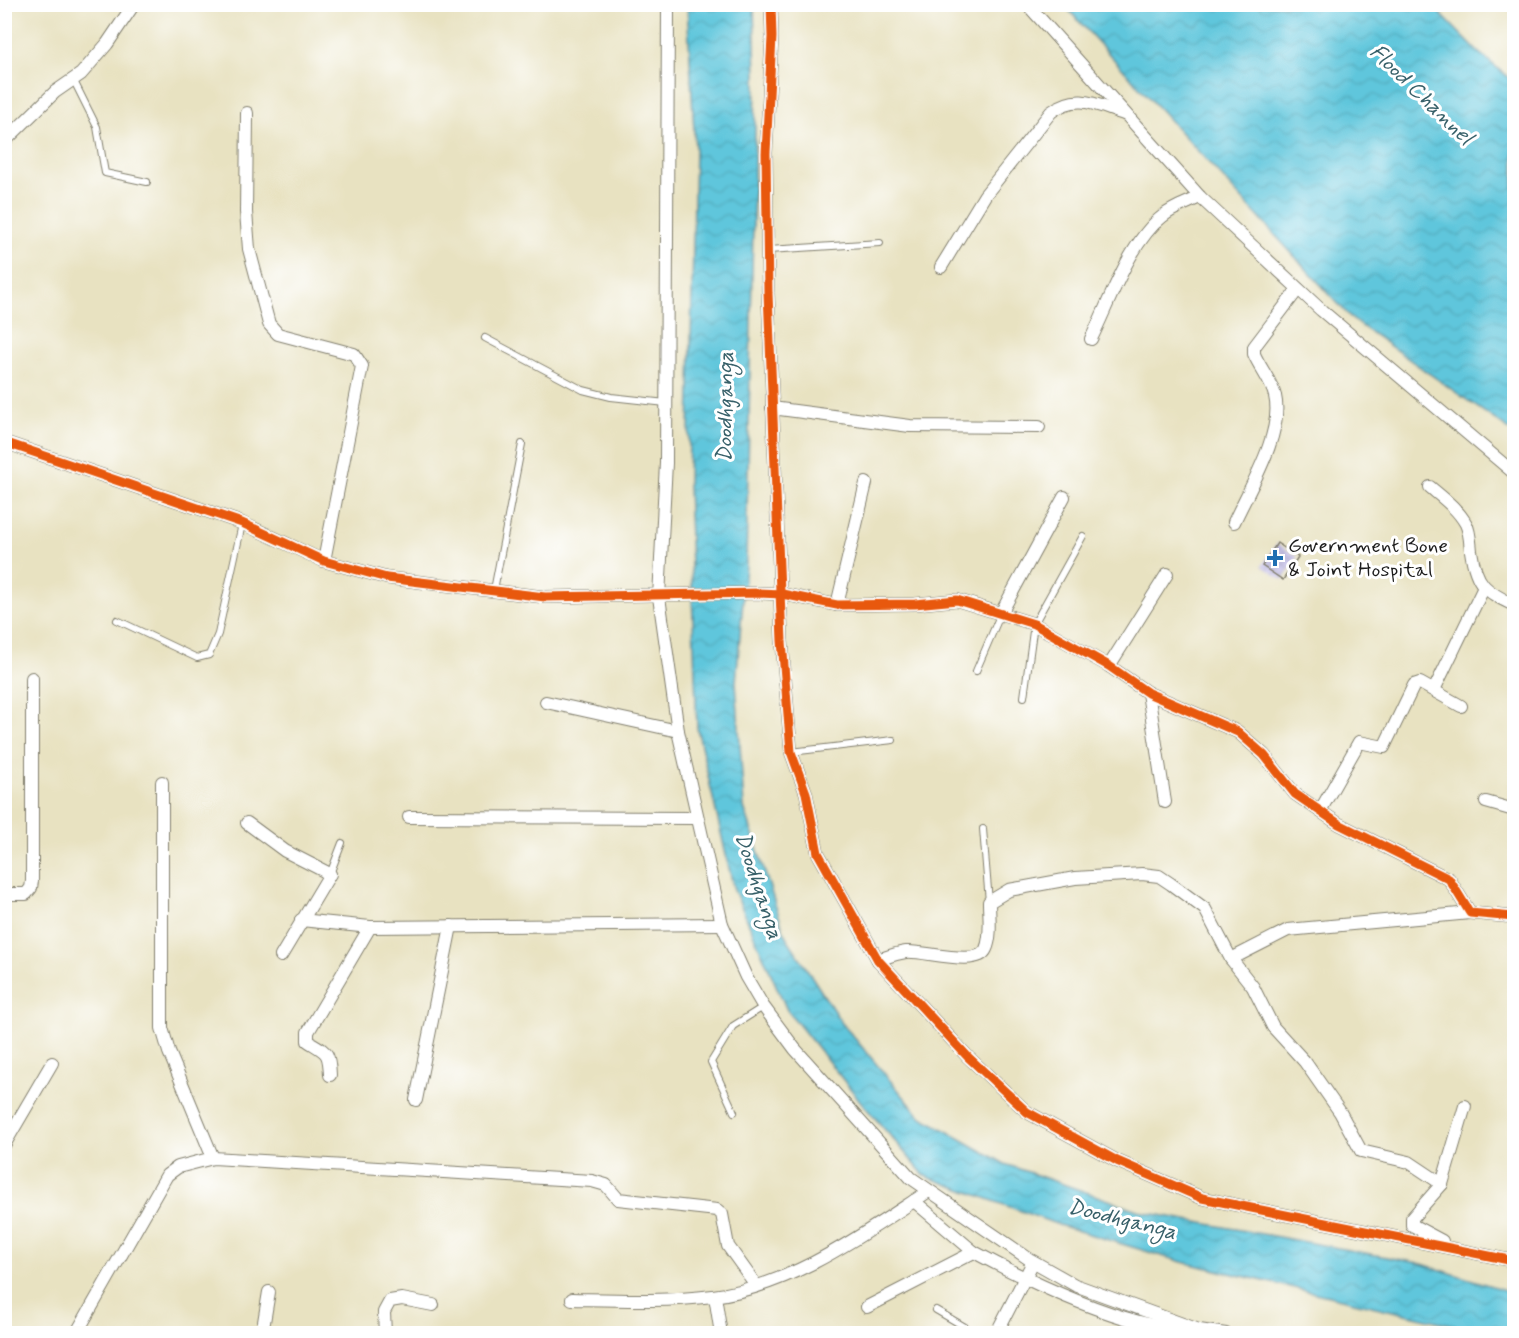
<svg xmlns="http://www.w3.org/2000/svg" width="1519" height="1338" font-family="Mynerve,sans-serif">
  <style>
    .water { fill: url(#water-waves); stroke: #3e717c; stroke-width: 1.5 }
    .building { fill: url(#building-cross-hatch) }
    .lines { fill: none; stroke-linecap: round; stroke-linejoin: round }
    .service-casing { stroke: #827f6e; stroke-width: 8 }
    .minor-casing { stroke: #827f6e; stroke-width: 14 }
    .service { stroke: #fff; stroke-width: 6 }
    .minor { stroke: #fff; stroke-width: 12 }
    .cycleway-casing { stroke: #fff; stroke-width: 13 }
    .cycleway { stroke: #e8590c; stroke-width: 9 }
    .poi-dot { fill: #1f6fb2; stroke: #fff; stroke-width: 2 }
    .labels { text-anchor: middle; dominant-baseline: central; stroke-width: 6; stroke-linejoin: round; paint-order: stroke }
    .poi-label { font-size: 21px; fill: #1c1c1c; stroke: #fff; text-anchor: start }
    .water-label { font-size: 22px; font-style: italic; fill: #376069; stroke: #fff }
  </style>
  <defs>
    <pattern id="water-waves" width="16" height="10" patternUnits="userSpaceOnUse" patternTransform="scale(1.5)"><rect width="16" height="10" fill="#5fc6dc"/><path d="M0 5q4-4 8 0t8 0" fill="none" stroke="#52aabc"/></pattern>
    <pattern id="building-cross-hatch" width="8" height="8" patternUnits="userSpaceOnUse" patternTransform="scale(1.5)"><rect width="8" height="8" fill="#c2bde8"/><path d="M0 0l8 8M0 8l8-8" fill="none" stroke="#a6a2c6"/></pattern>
  </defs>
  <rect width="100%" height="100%" fill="#fff"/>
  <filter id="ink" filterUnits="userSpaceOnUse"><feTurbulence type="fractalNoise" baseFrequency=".0167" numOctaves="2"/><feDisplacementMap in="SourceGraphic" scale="12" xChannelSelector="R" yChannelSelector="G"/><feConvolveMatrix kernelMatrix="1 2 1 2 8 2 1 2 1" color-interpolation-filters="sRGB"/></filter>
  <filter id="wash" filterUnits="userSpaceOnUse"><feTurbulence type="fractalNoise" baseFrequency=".008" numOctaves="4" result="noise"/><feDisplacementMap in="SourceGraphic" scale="24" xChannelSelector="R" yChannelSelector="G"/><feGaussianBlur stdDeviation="1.35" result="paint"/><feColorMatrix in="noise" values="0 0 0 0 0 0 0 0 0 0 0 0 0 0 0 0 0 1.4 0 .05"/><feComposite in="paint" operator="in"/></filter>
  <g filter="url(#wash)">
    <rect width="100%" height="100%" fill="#e8e2c1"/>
    <g class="water">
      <polygon points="687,5 754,5 756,79 746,565 736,682 744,807 785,935 841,1022 920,1116 1005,1164 1143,1212 1419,1263 1514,1293 1514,1333 1476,1333 1453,1325 1182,1262 1059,1225 925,1176 861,1102 787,1010 734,890 697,728 688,485 695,149"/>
      <polygon points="1064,5 1432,5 1477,51 1514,82 1514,433 1353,320"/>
    </g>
    <g id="blocks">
      <polygon class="building" points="1277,543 1298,557 1283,580 1262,566"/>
    </g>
  </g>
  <g filter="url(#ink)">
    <use href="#blocks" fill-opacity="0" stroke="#827f6e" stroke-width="1.5"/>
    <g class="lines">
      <defs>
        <g id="service">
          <polyline points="73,79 97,127 105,173 147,182"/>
          <polyline points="768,250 880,243"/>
          <polyline points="485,338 583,390 611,397 666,403"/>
          <polyline points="494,590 522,444"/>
          <polyline points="117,620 197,658 209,655 218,634 242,524"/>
          <polyline points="976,671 1001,613"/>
          <polyline points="1024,697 1034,624 1083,536"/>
          <polyline points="791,752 893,740"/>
          <polyline points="983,829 989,902"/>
          <polyline points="330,874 342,843"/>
          <polyline points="734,1112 711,1062 733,1026 763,1007"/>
          <polyline points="936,1310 977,1334"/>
        </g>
        <g id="minor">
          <polyline points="668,4 666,463 659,597 678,731 722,924 746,977 763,1006 795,1049 911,1178 1029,1259 1075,1285 1199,1330 1226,1334"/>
          <polyline points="771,4 772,37 766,153 768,293 782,641 791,752 806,793 818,853 878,960 968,1057 1027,1112 1117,1161 1202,1198 1514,1261"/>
          <polyline points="1027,4 1200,197 1321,310 1514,473"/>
          <polyline points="247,113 246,212 249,249 269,324 278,334 354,354 362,366 324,561"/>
          <polyline points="4,142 55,92 81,74 107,44 134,4"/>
          <path d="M941,267L985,195L1051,112C1078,92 1096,105 1124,114"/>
          <path d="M1091,339C1110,301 1130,241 1163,216C1174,207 1188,203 1200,197"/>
          <polyline points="772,408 910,426 1039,427"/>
          <polyline points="4,442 242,523 324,561 387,578 545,597 759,593 782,594 837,605 915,604 957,600 1034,624 1109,666 1148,693 1238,732 1264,755 1295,794 1339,824 1449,879 1470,913 1514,917"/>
          <path d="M1430,487C1443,498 1458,509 1466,524C1470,532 1470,542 1471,551C1476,585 1485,591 1514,605"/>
          <path d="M1234,522C1249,489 1284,433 1275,396C1272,382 1260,368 1254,354V347L1298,289"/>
          <polyline points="837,605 866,483"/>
          <polyline points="1001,613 1064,497"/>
          <polyline points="1109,666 1167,574"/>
          <polyline points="1434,690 1484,587"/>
          <polyline points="1148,693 1165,802"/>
          <polyline points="546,702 678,731"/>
          <polyline points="162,782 162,1028 169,1052 213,1158"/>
          <polyline points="1486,802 1514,810"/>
          <polyline points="1320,811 1359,742 1384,747 1414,685 1420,683 1461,706"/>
          <polyline points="409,817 696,818"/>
          <polyline points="247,823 285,851 330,874 281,956"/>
          <polyline points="4,894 26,894 31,888 32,881 32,678"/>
          <polyline points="301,920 370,927 722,924"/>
          <polyline points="1231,959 1288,930 1470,913"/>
          <path d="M878,960C887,957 897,953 906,952C923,950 978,968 986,949C992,936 989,916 989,902L1009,890L1075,878L1142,874L1159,876L1171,884L1205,909L1231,959L1253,987L1273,1027L1305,1062L1340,1112L1361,1151L1409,1162L1442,1184"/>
          <path d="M330,1075C329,1051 327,1053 308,1041V1032L370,927"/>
          <polyline points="416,1100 451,926"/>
          <polyline points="4,1145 52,1063"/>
          <polyline points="914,1201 974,1252"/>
          <polyline points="1442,1241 1412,1225 1412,1218 1442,1184 1465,1106"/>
          <polyline points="715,1296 721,1334"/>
          <path d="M572,1299C619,1300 666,1302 713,1296C793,1286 863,1234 929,1191"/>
          <path d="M867,1307L974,1252C1030,1282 1125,1328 1189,1330"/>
          <polyline points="76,1334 167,1175 178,1167 213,1158 592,1181 606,1185 618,1199 717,1210 722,1214 728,1246 756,1285"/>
          <polyline points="262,1334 269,1292"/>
          <polyline points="385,1334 384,1312 390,1301 402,1299 433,1305"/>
          <polyline points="996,1334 1033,1262"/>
        </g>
      </defs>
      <use href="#service" class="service-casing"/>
      <use href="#minor" class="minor-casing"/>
      <use href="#service" class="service"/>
      <use href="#minor" class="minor"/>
      <defs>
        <g id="cycleway">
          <polyline points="771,4 772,37 766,153 768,293 782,641 791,752 806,793 818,853 878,960 968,1057 1027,1112 1117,1161 1202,1198 1514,1261"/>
          <polyline points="4,442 242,523 324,561 387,578 545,597 759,593 782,594 837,605 915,604 957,600 1034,624 1109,666 1148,693 1238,732 1264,755 1295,794 1339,824 1449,879 1470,913 1514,917"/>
        </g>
      </defs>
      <use href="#cycleway" class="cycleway-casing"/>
      <use href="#cycleway" class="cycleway"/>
    </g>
  </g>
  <path class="poi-dot" d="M1272 549h6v6h6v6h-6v6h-6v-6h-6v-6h6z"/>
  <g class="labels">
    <g class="poi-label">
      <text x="1288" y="546">Government Bone<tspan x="1288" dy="24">&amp; Joint Hospital</tspan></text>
    </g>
    <g class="water-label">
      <text transform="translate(1421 95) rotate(44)">Flood Channel</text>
      <text transform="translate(726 407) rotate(-89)">Doodhganga</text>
      <text transform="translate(758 886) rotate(72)">Doodhganga</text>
      <text transform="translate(1122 1220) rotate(14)">Doodhganga</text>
    </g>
  </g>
  <rect width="1519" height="1338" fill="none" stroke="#fff" stroke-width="24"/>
</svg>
